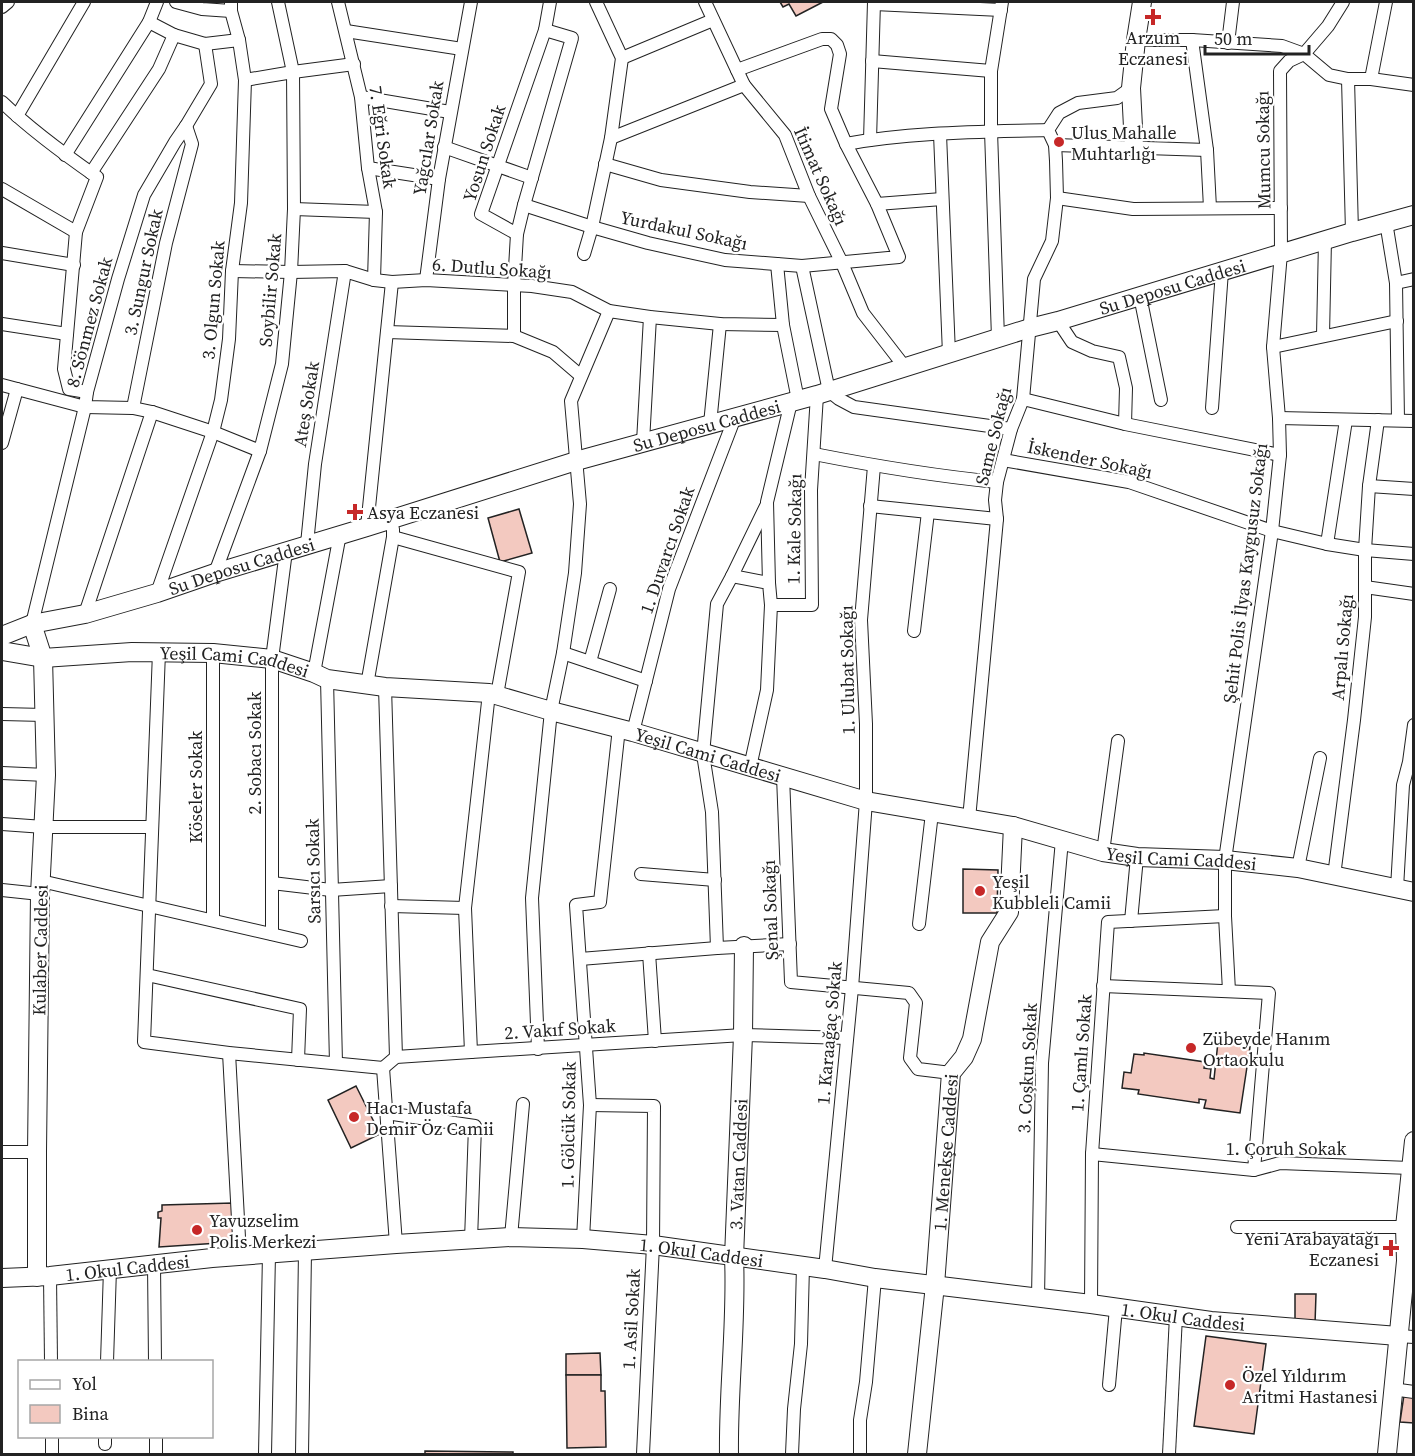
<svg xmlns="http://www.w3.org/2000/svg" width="1415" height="1456" font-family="'Source Serif 4',serif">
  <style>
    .building { fill: #f3c9c0; stroke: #222; stroke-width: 1.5 }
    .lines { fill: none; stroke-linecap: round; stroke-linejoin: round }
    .minor-casing { stroke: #222; stroke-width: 14 }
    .secondary-casing { stroke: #222; stroke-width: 20 }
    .minor { stroke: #fff; stroke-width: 12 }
    .secondary { stroke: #fff; stroke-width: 18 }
    .poi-dot { fill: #c62828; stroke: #fff; stroke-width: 2 }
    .labels { text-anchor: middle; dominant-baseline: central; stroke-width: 4.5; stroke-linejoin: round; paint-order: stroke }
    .poi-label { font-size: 18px; fill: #222; stroke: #fff; text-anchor: start }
    .street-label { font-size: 18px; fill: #222; stroke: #fff }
  </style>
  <rect width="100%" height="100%" fill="#fff"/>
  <g class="building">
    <polygon points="780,2 823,2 796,16 789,4 783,7"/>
    <polygon points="519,509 532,553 500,562 488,518"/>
    <polygon points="963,869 998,870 997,913 963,913"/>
    <polygon points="1221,1036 1243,1039 1242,1046 1250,1047 1240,1113 1204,1108 1206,1100 1199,1099 1199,1103 1138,1094 1139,1090 1122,1088 1124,1072 1131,1073 1134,1054 1144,1055 1144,1053 1205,1062 1204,1068 1211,1069 1210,1078 1214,1079 1218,1042 1220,1043"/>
    <polygon points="356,1086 380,1134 351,1148 328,1100"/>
    <polygon points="233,1203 234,1242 159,1247 161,1218 158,1218 158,1212 162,1211 162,1205"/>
    <polygon points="1295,1294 1316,1294 1315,1324 1295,1324"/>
    <polygon points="1206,1336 1266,1344 1254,1434 1194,1426"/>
    <polygon points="600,1353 601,1375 566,1375 566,1354"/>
    <polygon points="566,1375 601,1375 601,1391 605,1391 606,1447 567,1448"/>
    <polygon points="1404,1395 1414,1396 1414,1423 1400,1422"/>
    <polygon points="425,1451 513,1452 513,1454 425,1454"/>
  </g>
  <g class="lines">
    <defs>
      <g id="minor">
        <polyline points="176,2 202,9 231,11"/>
        <polyline points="338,2 361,97 368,168 376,212 374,280"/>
        <polyline points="705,2 744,85 785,135 809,196 842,263 863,313 904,366"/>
        <polyline points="874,4 1001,10"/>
        <polyline points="2,7 8,2"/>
        <polyline points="149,22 174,35 205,44 239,40"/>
        <polyline points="346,31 462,49"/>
        <polyline points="1136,40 1192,40 1282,46 1304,54 1329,75 1348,79 1371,79 1414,85"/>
        <polyline points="1192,40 1207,150 1210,208"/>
        <polyline points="1228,43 1233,2"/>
        <polyline points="622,58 713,20"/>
        <polyline points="872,61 991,71"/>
        <polyline points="1348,79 1352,232"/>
        <polyline points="1371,79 1386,2"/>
        <polyline points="245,80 293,72 354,64"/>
        <polyline points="361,97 450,112"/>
        <path d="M2,102C31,130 64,154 97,177L76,232L64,369L69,389L87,392"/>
        <polyline points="17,116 84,2"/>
        <polyline points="940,134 949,354"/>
        <polyline points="611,138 744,85"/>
        <polyline points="870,140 874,2"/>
        <path d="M846,144C912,132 981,132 1048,130"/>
        <polyline points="1055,145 1207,150"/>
        <polyline points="444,147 532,178"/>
        <polyline points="65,155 149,22 157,2"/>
        <polyline points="605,164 661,180 750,192 809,196"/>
        <polyline points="368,168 439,179"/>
        <polyline points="91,173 159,69 174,35"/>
        <polyline points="2,189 76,232"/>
        <polyline points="1057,198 1133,209 1281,208"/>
        <polyline points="877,204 942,199"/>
        <polyline points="524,205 592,227 648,243 725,260 802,266 899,257 877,204 846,144 831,109 840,54 837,45 831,39 822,39 737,70"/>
        <polyline points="294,209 376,212"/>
        <polyline points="1386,222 1396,283 1398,420"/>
        <polyline points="517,234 524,205 572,38 545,30"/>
        <polyline points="2,253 74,265"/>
        <polyline points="584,254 592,227 611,138 622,58 596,2"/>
        <polyline points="777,264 783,325 798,400"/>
        <polyline points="802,266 829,391 839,399 854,407 1011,429"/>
        <polyline points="232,271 291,272 345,271 374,280 392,282 426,280 532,286 572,292 609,311 650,317 720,324 783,325"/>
        <polyline points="426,280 439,179 471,2"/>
        <polyline points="1396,283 1414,279"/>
        <polyline points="1140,296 1161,400"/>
        <polyline points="1058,321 1072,342 1092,351 1119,357 1126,388 1125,424"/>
        <polyline points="2,324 67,334"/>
        <polyline points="387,332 514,336 553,352 581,376"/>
        <polyline points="514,336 514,285 517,234 481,214 545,30 550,2"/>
        <polyline points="1323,336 1325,240"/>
        <polyline points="998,338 991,131 991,71 1002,2"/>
        <polyline points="1273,347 1397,321"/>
        <polyline points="2,385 85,407 133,408 152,412 213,432 260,451"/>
        <polyline points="1023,399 1125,424 1280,455"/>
        <polyline points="133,408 166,243 192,144 186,126"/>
        <polyline points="1212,408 1222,271"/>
        <polyline points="1279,418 1414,421"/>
        <polyline points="710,424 720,324"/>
        <polyline points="643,442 650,317"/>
        <polyline points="2,443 17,389"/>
        <path d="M814,454C875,466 935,476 997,482"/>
        <polyline points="1003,460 1129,482 1272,531 1327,544 1365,550 1414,554"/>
        <polyline points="1369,486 1414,489"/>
        <polyline points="766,506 732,576 769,583 771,605"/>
        <polyline points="870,506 997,519"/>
        <polyline points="367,527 392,282"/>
        <polyline points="393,537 519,572 497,695"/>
        <polyline points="307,544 315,464 345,271"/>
        <polyline points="1327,544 1346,420"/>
        <polyline points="215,573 260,451 282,364 291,272 294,209 293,72 278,2"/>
        <polyline points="769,583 767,502 791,402"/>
        <polyline points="1365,587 1414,594"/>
        <polyline points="157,593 213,432 221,400 229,339 232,271 241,203 245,80 239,40 231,11 231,2"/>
        <polyline points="85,614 152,412"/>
        <polyline points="32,624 85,407 87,392 118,279 144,195 175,142 186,126 211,84 205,44"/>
        <polyline points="914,631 928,512"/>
        <polyline points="159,652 144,1042 229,1053 383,1068"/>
        <polyline points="563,653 646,681"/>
        <polyline points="590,662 610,589"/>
        <polyline points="314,673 340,534"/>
        <polyline points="327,679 336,1063"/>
        <polyline points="367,685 393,537 393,529"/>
        <polyline points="385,687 396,1057"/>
        <polyline points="2,714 44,715"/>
        <polyline points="633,732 669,589 735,417"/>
        <polyline points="750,767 767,690 771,605 812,605 811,490 817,395"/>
        <polyline points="2,773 46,775"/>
        <polyline points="783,776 791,982 909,993 916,1003 910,1058 918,1069 951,1073"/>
        <polyline points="969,819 997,519 995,500 997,482 1011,429 1023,399 1034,279 1052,241 1057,198 1056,161 1055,145 1048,130 1059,113 1078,103 1117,98 1131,88"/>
        <polyline points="2,824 44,827 152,827"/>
        <polyline points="1103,852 1118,741"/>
        <polyline points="1298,868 1320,758"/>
        <polyline points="641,874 715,880"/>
        <polyline points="1334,876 1354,720 1365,617 1365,550 1369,486 1378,420"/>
        <polyline points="41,881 301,941"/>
        <polyline points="272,883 331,890 391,886"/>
        <polyline points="1397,888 1403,785 1409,762 1414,725"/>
        <polyline points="2,890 40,894"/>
        <polyline points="391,906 465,908"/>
        <polyline points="213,920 213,653"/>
        <polyline points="1131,921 1137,857"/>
        <polyline points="919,924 932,813"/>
        <polyline points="272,934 272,659 286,551"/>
        <polyline points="717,948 712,812 703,754 717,604 732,576"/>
        <polyline points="649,953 655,1041"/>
        <polyline points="580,959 717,948 790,944"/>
        <polyline points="147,975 300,1009 298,1060"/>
        <polyline points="1103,986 1269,993 1254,1170"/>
        <polyline points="1229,991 1225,916 1225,860 1272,531 1280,455 1279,418 1273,347 1281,253 1280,71 1289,61 1304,54 1328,26 1343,2"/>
        <polyline points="538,1049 532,898 551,711 563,653 575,573 580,504 571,401 609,311"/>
        <polyline points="471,1052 465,908 489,693"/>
        <polyline points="229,1053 240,1256"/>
        <polyline points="383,1068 396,1057 471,1052 743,1035 847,1038"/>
        <polyline points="383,1068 396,1244"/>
        <polyline points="590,1105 654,1106 653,1245 643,1454"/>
        <polyline points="386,1113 475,1126 471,1240"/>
        <polyline points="2,1152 37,1152"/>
        <polyline points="1092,1154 1254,1170 1280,1163 1410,1168"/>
        <polyline points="1237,1227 1405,1227"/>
        <polyline points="511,1237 523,1104"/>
        <polyline points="583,1239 590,1105 576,905 600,902 619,728"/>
        <polyline points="154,1264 155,1362"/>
        <polyline points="825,1269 852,988 866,801 866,724 861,620 874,466"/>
        <polyline points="50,1276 51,1362"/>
        <polyline points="1038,1298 1042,1063 1062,840"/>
        <polyline points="1091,1304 1092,1154 1108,922 1225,916"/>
        <polyline points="1398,1336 1414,1337"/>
        <polyline points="107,1362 110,1269"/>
        <polyline points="1109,1385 1116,1308"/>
        <polyline points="1392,1389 1414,1392"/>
        <polyline points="52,1436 52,1454"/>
        <polyline points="156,1436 156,1454"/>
        <polyline points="105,1444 105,1436"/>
        <polyline points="265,1454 269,1254"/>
        <polyline points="302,1454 305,1252"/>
        <polyline points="792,1454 794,1409 801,1344 803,1266"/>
        <polyline points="860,1454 860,1420 866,1382 875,1278"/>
        <polyline points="1169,1454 1176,1316"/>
      </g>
      <g id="secondary">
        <polyline points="1134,147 1131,88 1136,40 1142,2"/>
        <polyline points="32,624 43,658 46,775 40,894 37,1152 37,1277"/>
        <path id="s1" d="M2,636L32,624L85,614L157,593L215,573L367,527L576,461L817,395L1030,328L1058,321L1352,232L1414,215"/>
        <path id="s2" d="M2,651L43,658L132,652L213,653L272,659L314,673L327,679L385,687L489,693L551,711L633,732L866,801L1013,826L1103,852L1137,857L1225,860L1298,868L1414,892"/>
        <path id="s3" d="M2,1278L50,1276L212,1258L396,1244L511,1237L583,1239L653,1245L825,1269L875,1278L1091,1304L1211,1321L1398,1336"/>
        <path id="s4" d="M729,1454C728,1388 737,1322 734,1257L743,1035L744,946"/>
        <path id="s5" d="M917,1454L935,1285L951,1073L964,1057L972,1039L990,942L1009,912L1013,826"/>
        <polyline points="1387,1454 1406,1261 1405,1227 1414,1141"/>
      </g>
    </defs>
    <use href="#minor" class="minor-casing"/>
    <use href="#secondary" class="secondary-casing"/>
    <use href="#minor" class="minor"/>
    <use href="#secondary" class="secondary"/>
  </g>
  <g class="poi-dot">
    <path d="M1150 8h6v6h6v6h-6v6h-6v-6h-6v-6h6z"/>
    <circle cx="1059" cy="142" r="6"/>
    <path d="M352 503h6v6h6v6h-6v6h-6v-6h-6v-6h6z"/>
    <circle cx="980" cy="891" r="6"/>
    <circle cx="1191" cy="1048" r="6"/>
    <circle cx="354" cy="1117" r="6"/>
    <circle cx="197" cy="1230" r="6"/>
    <path d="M1388 1239h6v6h6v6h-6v6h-6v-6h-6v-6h6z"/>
    <circle cx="1230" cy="1385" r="6"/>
  </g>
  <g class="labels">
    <g class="poi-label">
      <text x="1153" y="37" text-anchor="middle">Arzum<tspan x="1153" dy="21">Eczanesi</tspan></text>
      <text x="1071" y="132">Ulus Mahalle<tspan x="1071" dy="21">Muhtarlığı</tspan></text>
      <text x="367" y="512">Asya Eczanesi</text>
      <text x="992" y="881">Yeşil<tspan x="992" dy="21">Kubbleli Camii</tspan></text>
      <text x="1203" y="1038">Zübeyde Hanım<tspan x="1203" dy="21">Ortaokulu</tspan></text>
      <text x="366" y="1107">Hacı Mustafa<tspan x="366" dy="21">Demir Öz Camii</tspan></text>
      <text x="209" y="1220">Yavuzselim<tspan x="209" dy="21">Polis Merkezi</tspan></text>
      <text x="1379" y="1238" text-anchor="end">Yeni Arabayatağı<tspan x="1379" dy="21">Eczanesi</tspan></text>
      <text x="1242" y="1375">Özel Yıldırım<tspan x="1242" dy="21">Aritmi Hastanesi</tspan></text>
    </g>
    <g class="street-label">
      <text transform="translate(383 137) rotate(82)">7. Eğri Sokak</text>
      <text transform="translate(428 138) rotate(-81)">Yağcılar Sokak</text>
      <text transform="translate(1263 150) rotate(-91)">Mumcu Sokağı</text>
      <text transform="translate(484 153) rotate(-72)">Yosun Sokak</text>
      <text transform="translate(821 176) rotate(66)">İtimat Sokağı</text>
      <text transform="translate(684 230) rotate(12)">Yurdakul Sokağı</text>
      <text transform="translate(492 268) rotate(4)">6. Dutlu Sokağı</text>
      <text transform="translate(143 272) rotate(-78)">3. Sungur Sokak</text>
      <text stroke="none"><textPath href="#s1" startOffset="1222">Su Deposu Caddesi</textPath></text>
      <text transform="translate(270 290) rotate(-85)">Soybilir Sokak</text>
      <text transform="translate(213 300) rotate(-85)">3. Olgun Sokak</text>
      <text transform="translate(89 322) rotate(-75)">8. Sönmez Sokak</text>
      <text transform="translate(306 404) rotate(-81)">Ateş Sokak</text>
      <text stroke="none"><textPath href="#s1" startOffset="736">Su Deposu Caddesi</textPath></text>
      <text transform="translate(993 436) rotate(-76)">Same Sokağı</text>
      <text transform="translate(1090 459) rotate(12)">İskender Sokağı</text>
      <text transform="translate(794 529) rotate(-89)">1. Kale Sokağı</text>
      <text transform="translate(667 550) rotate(-71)">1. Duvarcı Sokak</text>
      <text stroke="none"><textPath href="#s1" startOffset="250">Su Deposu Caddesi</textPath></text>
      <text transform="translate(1245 573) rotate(-83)">Şehit Polis İlyas Kaygusuz Sokağı</text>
      <text transform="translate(1342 647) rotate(-85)">Arpalı Sokağı</text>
      <text stroke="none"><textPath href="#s2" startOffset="234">Yeşil Cami Caddesi</textPath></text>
      <text transform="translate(847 670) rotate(-91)">1. Ulubat Sokağı</text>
      <text transform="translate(254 753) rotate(-90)">2. Sobacı Sokak</text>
      <text stroke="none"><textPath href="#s2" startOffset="720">Yeşil Cami Caddesi</textPath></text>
      <text transform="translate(195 787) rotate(-90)">Köseler Sokak</text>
      <text stroke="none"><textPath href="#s2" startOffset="1206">Yeşil Cami Caddesi</textPath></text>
      <text transform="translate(313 871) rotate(-91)">Sarsıcı Sokak</text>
      <text transform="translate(770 910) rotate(-92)">Şenal Sokağı</text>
      <text transform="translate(40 950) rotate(-89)">Kulaber Caddesi</text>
      <text transform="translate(560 1029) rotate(-4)">2. Vakıf Sokak</text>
      <text transform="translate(829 1033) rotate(-85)">1. Karaağaç Sokak</text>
      <text transform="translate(1081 1053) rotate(-86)">1. Çamlı Sokak</text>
      <text transform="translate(1027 1068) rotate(-87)">3. Coşkun Sokak</text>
      <text transform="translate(568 1125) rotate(-89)">1. Gölcük Sokak</text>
      <text x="1286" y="1148">1. Çoruh Sokak</text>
      <text stroke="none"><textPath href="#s5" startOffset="303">1. Menekşe Caddesi</textPath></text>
      <text stroke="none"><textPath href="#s4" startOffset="290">3. Vatan Caddesi</textPath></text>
      <text stroke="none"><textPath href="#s3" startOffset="702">1. Okul Caddesi</textPath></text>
      <text stroke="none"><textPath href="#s3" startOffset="126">1. Okul Caddesi</textPath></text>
      <text stroke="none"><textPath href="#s3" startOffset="1188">1. Okul Caddesi</textPath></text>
      <text transform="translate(631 1319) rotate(-87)">1. Asil Sokak</text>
    </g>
  </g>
  <rect width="1415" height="1456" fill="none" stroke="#222222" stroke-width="6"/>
  <rect x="18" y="1360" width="195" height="78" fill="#ffffff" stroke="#a7a7a7" stroke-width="1.5"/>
  <rect x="30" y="1380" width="30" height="9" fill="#ffffff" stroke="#a7a7a7" stroke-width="1.5"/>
  <text x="72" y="1390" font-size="18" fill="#222222">Yol</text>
  <rect x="30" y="1405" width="30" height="18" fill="#f3c9c0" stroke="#a7a7a7" stroke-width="1.5"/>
  <text x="72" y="1420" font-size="18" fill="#222222">Bina</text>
  <path d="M1205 45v9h104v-9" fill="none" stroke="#222222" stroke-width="3"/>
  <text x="1214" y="45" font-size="18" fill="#222222" stroke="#ffffff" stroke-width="4.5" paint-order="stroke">50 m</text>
</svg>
